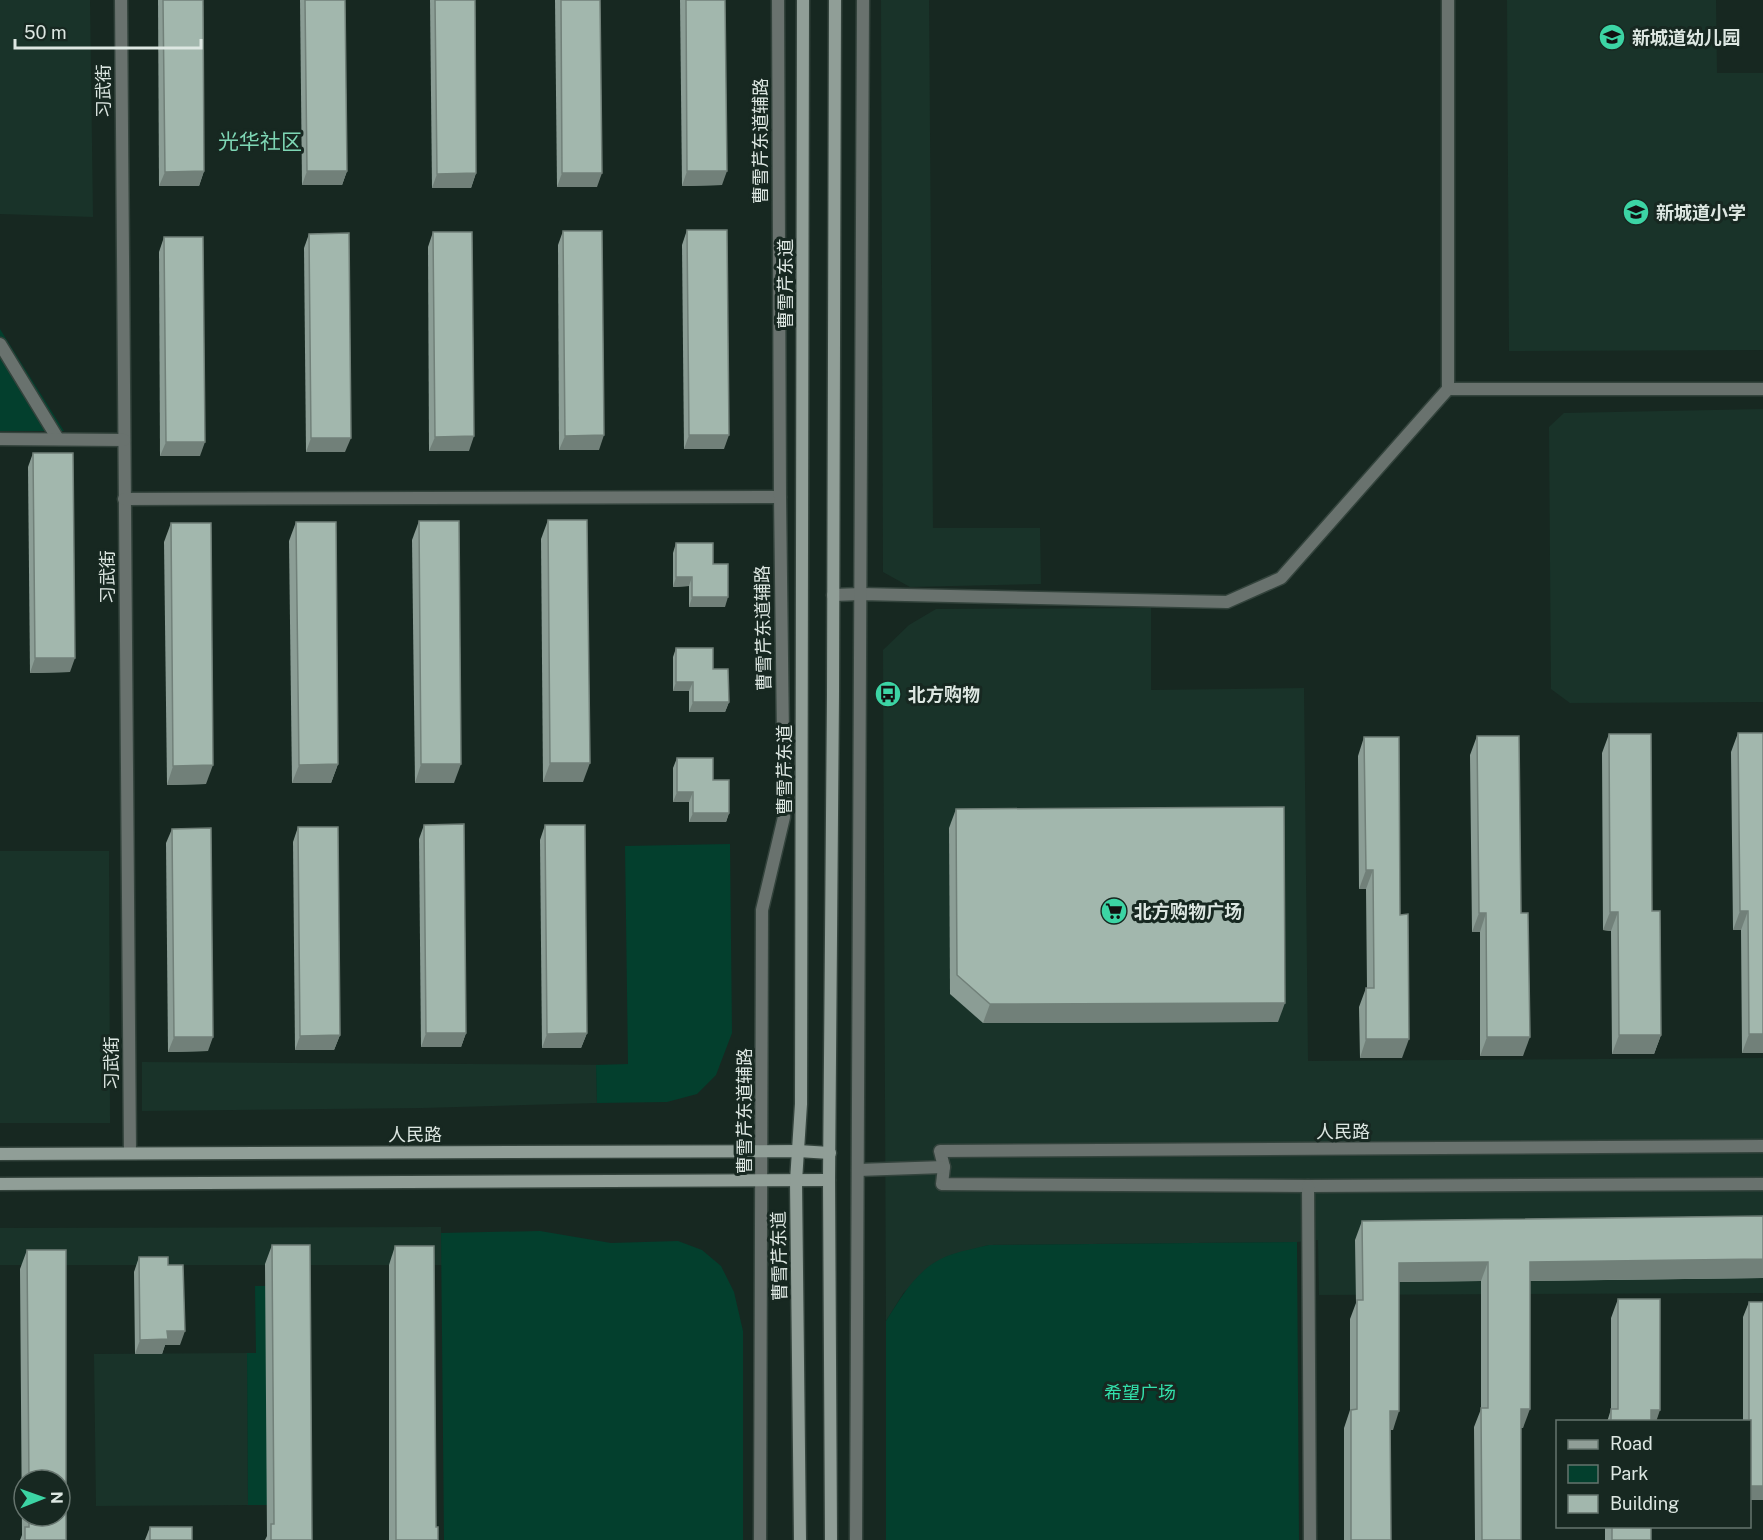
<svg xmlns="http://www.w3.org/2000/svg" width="1763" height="1540" font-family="'Public Sans','Noto Sans SC',sans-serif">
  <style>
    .built { fill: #193329 }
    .green { fill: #033f2d }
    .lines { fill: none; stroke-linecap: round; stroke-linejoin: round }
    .street-casing { stroke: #33433c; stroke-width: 15 }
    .secondary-casing { stroke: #33433c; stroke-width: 15 }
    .street { stroke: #69726e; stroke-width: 12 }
    .secondary { stroke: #909e97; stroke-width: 12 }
    .wall { fill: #8b9d95; fill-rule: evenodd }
    .shaded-wall { fill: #718079 }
    .building { fill: #a2b7ad; stroke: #718079; stroke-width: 1.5 }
    .labels { text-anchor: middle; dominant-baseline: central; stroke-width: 6; stroke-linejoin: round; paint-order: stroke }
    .poi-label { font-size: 18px; font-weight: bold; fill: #dde7e2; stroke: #172821; text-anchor: start }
    .street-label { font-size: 18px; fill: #dde7e2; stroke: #172821 }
    .park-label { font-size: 18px; fill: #32e0ab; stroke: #172821 }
    .quarter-label { font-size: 21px; fill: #7ed7b5; stroke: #172821 }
  </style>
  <rect width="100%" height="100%" fill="#172821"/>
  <g class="built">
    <polygon points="0,0 90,0 93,217 0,214"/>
    <polygon points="881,0 929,0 933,528 1040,528 1041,584 910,587 883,572"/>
    <polygon points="1507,0 1716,0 1717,73 1763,73 1763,350 1509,351"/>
    <polygon points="1763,409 1763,702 1570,703 1551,689 1549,427 1564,413"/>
    <polygon points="1151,608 1151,690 1304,688 1308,1061 1763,1058 1763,1293 1319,1295 1318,1240 1297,1242 989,1245 951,1255 904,1292 886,1321 883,650 909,625 936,609"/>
    <polygon points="0,851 109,851 110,1123 0,1123"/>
    <polygon points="142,1062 628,1065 596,1065 597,1103 423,1108 142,1111"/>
    <polygon points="441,1227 442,1265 0,1265 0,1228"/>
    <polygon points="247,1353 248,1505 96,1506 94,1354"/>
  </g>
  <g class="green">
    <polygon points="0,329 64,431 0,431"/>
    <polygon points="730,844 732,1033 716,1075 697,1094 667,1102 597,1103 596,1065 628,1064 625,846"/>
    <polygon points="540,1231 611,1243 678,1241 702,1250 721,1266 734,1292 743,1331 743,1540 444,1540 441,1233"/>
    <path d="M1297,1242L1299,1540H886V1321C903,1294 920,1264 953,1254C965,1250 977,1248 989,1245Z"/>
    <polygon points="255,1286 268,1286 269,1505 248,1505 247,1353 256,1353"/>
  </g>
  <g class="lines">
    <defs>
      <g id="street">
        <polyline points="121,0 130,1153"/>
        <polyline points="0,344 58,439"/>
        <polyline points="1448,389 1763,389"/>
        <polyline points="0,439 124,440"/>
        <polyline points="124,499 780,497"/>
        <polyline points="833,595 861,594 1227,602 1281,578 1448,389 1448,0"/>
        <polyline points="1763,1146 940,1151 944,1167 942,1184 1308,1186 1763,1184"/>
        <polyline points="858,1170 944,1167"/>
        <polyline points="1308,1186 1310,1540"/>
        <polyline points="760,1540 762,910 784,817 780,497 778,0"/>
        <polyline points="856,1540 863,0"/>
      </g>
      <g id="secondary">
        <polyline points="0,1154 798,1151 830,1153"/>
        <polyline points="0,1184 829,1180"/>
        <polyline points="800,1540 796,1181 801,1104 803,0"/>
        <polyline points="831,1540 829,1180 833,694 835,0"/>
      </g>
    </defs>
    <use href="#street" class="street-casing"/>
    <use href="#secondary" class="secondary-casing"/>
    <use href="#street" class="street"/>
    <use href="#secondary" class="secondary"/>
  </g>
  <g class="wall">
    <polygon points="158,0 203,0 204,171 199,186 159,186"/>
    <polygon points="300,0 345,0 347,171 342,185 302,185"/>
    <polygon points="430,0 475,0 476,173 471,188 432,188"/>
    <polygon points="555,0 600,0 597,187 557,187"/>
    <polygon points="680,0 725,0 722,185 682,186"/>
    <polygon points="687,230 724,449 684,449 682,245"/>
    <polygon points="563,231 599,450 559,450 558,245"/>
    <polygon points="433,232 469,451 429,451 428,247"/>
    <polygon points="309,234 345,452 306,452 304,248"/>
    <polygon points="164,237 200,456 160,456 159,252"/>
    <polygon points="33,453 70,672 30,673 28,467"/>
    <polygon points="548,520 583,782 543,782 541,539"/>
    <polygon points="419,521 454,783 415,783 412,540"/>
    <polygon points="296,522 338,764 331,783 292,783 289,541"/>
    <polygon points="171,523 206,784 167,785 164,542"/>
    <polygon points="676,543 713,564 725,607 689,607 689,586 673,587 673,553"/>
    <polygon points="676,648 713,669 729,702 725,712 689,712 689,691 673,691 673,657"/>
    <polygon points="1738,733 1763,1053 1742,1053 1741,930 1733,930 1731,752"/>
    <polygon points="1609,734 1652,911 1661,1035 1654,1054 1612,1054 1611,931 1603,930 1602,753"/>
    <polygon points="1477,736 1521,913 1523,1056 1480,1056 1480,932 1472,932 1470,755"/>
    <polygon points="1364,737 1402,1058 1360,1058 1359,1007 1366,988 1367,988 1366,889 1359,889 1358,756"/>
    <polygon points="677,758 713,780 729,813 726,822 689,822 689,802 673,802 673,768"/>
    <polygon points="956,809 1278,1022 983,1023 950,994 949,828"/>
    <polygon points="424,825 466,1033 461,1047 421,1047 419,839"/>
    <polygon points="545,825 587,1033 581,1048 542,1048 540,840"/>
    <polygon points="298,827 340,1035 334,1050 295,1050 293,842"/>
    <polygon points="172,829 208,1051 168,1052 166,843"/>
    <polygon points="1763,1216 1763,1278 1530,1281 1523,1428 1521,1428 1521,1540 1475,1540 1474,1427 1481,1409 1481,1281 1399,1282 1393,1430 1390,1430 1391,1540 1344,1540 1344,1428 1350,1410 1350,1319 1356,1303 1355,1240 1362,1221"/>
    <polygon points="272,1245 312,1540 265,1540 267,1536 265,1264"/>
    <polygon points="395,1246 438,1540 389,1540 389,1265"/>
    <path d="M27,1250H66V1540H20L22,1535L20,1269ZM24,1480H60V1516H24Z"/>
    <polygon points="139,1257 168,1265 180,1345 165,1345 162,1354 135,1354 134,1272"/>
    <polygon points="1618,1299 1656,1422 1607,1422 1611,1409 1611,1318"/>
    <polygon points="1749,1302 1763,1500 1749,1500 1749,1422 1743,1422 1743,1317"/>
    <polygon points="150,1527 192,1540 145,1540"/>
    <rect x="1605" y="1527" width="46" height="13"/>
  </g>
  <g class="shaded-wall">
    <polygon points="204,171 199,186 159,186 165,172"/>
    <polygon points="307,171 347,171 342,185 302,185"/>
    <polygon points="687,171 727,171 722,185 682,186"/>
    <polygon points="476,173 471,188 432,188 437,174"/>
    <polygon points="562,173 602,173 597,187 557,187"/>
    <polygon points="604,435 599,450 559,450 565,436"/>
    <polygon points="689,435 729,435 724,449 684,449"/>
    <polygon points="474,436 469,451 429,451 435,437"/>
    <polygon points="311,438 351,438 345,452 306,452"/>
    <polygon points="166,442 205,442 200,456 160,456"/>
    <polygon points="676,577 692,577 689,586 673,587"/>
    <polygon points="692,597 728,597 725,607 689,607"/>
    <polygon points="35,658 75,658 70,672 30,673"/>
    <polygon points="676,682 693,682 689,691 673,691"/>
    <polygon points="693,702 729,702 725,712 689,712"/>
    <polygon points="550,763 590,763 583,782 543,782"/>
    <polygon points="338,764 331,783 292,783 299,765"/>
    <polygon points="421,764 461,764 454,783 415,783"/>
    <polygon points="213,765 206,784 167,785 173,766"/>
    <polygon points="677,792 693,792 689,802 673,802"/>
    <polygon points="693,813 729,813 726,822 689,822"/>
    <polygon points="1366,870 1373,870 1366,889 1359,889"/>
    <polygon points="1740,911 1748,911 1741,930 1733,930"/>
    <polygon points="1610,912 1618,912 1611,931 1603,930"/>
    <polygon points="1479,913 1486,913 1480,932 1472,932"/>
    <polygon points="1285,1003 1278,1022 983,1023 990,1004"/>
    <polygon points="426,1033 466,1033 461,1047 421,1047"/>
    <polygon points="587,1033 581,1048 542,1048 547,1034"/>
    <polygon points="1749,1034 1763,1034 1763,1053 1742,1053"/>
    <polygon points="340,1035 334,1050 295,1050 300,1036"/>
    <polygon points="1619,1035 1661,1035 1654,1054 1612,1054"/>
    <polygon points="174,1037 213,1037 208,1051 168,1052"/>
    <polygon points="1487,1037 1530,1037 1523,1056 1480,1056"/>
    <polygon points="1366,1039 1409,1039 1402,1058 1360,1058"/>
    <polygon points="1763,1259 1763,1278 1524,1281 1530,1262"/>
    <polygon points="1488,1262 1481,1281 1392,1282 1399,1263"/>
    <polygon points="167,1331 185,1331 180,1345 165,1345 162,1354 135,1354 140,1340"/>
    <polygon points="1521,1409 1530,1409 1523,1428 1514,1428"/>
    <polygon points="1651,1410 1660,1410 1656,1422 1647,1422"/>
    <polygon points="1390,1411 1399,1411 1393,1430 1383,1430"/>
    <rect x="1749" y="1486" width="14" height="14"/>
  </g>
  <g class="building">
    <polygon points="163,0 203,0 204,171 165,172"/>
    <polygon points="305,0 345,0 347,171 307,171"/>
    <polygon points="435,0 475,0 476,173 437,174"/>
    <polygon points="561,0 600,0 602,173 562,173"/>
    <polygon points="686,0 725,0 727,171 687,171"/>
    <polygon points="687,230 727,230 729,435 689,435"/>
    <polygon points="563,231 602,231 604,435 565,436"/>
    <polygon points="433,232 472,232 474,436 435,437"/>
    <polygon points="349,233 351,438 311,438 309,234"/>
    <polygon points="164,237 203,237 205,442 166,442"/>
    <polygon points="33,453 73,453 75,658 35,658"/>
    <polygon points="548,520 587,520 590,763 550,763"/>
    <polygon points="419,521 459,521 461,764 421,764"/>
    <polygon points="296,522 336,522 338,764 299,765"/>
    <polygon points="171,523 211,523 213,765 173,766"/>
    <polygon points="676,543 713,543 713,564 728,564 728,597 692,597 692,577 676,577"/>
    <polygon points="676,648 713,648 713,669 728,669 729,702 693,702 693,682 676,682"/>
    <polygon points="1738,733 1763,733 1763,1034 1749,1034 1748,911 1740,911"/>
    <polygon points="1609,734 1651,734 1652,911 1660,911 1661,1035 1619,1035 1618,912 1610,912"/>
    <polygon points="1477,736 1519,736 1521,913 1528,913 1530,1037 1487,1037 1486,913 1479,913"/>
    <polygon points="1364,737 1399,737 1400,915 1408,914 1409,1039 1366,1039 1366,988 1374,988 1373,870 1366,870"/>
    <polygon points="677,758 713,758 713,780 729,780 729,813 693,813 693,792 677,792"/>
    <polygon points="1284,807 1285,1003 990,1004 957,975 956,809"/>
    <polygon points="464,824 466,1033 426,1033 424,825"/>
    <polygon points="545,825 585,825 587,1033 547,1034"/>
    <polygon points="298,827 338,827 340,1035 300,1036"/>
    <polygon points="211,828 213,1037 174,1037 172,829"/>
    <polygon points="1763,1216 1763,1259 1530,1262 1530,1409 1521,1409 1521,1540 1482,1540 1481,1408 1488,1408 1488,1262 1399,1263 1399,1411 1390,1411 1391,1540 1351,1540 1351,1410 1357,1409 1357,1300 1363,1300 1362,1221"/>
    <polygon points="272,1245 310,1245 312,1540 271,1540 271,1524 274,1524"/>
    <polygon points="395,1246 434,1246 436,1527 438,1527 438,1540 396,1540"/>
    <polygon points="27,1250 66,1250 66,1540 25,1540 25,1527 29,1527 29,1516 60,1516 60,1480 29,1480"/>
    <polygon points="139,1257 168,1257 168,1265 183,1265 185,1331 167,1331 168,1339 140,1340"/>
    <polygon points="1618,1299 1660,1299 1660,1410 1651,1410 1651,1422 1611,1422 1611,1409 1618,1409"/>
    <rect x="1749" y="1302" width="14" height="184"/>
    <rect x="150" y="1527" width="42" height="13"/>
    <rect x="1612" y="1527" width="39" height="13"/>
  </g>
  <defs>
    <symbol id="school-disc" viewBox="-11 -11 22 22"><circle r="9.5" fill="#3cd4a4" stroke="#172821"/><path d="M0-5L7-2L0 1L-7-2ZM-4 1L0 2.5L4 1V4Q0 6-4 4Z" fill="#111"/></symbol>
    <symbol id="bus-disc" viewBox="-11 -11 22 22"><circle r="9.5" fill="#3cd4a4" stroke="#172821"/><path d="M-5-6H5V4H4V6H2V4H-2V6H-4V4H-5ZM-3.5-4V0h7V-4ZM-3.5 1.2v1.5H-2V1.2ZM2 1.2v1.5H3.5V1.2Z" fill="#111"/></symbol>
    <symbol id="supermarket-disc" viewBox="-11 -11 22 22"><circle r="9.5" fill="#3cd4a4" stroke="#172821"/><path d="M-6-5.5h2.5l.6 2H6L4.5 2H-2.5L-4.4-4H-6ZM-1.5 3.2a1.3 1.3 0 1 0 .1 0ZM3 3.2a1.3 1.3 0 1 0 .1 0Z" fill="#111"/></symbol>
  </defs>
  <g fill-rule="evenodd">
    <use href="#school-disc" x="1597" y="22" width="30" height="30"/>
    <use href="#school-disc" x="1621" y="197" width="30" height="30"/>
    <use href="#bus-disc" x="873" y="679" width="30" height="30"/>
    <use href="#supermarket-disc" x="1099" y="896" width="30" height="30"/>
  </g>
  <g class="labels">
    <g class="poi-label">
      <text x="1632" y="37">新城道幼儿园</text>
      <text x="1656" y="212">新城道小学</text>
      <text x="908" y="694">北方购物</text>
      <text x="1134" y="911">北方购物广场</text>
    </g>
    <g class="street-label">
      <text transform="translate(103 91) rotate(-90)">习武街</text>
      <text transform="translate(760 141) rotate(-90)">曹雪芹东道辅路</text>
      <text transform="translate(785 284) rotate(-90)">曹雪芹东道</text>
      <text transform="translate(107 577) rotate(-90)">习武街</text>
      <text transform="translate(763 628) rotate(-91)">曹雪芹东道辅路</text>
      <text transform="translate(784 770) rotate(-90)">曹雪芹东道</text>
      <text transform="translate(111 1063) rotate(-90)">习武街</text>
      <text transform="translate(744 1111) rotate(-90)">曹雪芹东道辅路</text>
      <text x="1343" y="1131">人民路</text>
      <text x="415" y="1134">人民路</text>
      <text transform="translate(779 1256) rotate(-91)">曹雪芹东道</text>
    </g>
    <g class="park-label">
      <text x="1140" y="1392">希望广场</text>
    </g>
    <g class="quarter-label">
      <text x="260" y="141">光华社区</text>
    </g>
  </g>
  <rect x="1556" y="1420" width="195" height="108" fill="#172821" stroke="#66746e" stroke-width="1.5"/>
  <rect x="1568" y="1440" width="30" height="9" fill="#909e97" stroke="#66746e" stroke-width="1.5"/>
  <text x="1610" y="1450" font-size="18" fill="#dde7e2">Road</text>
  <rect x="1568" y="1465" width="30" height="18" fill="#033f2d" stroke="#66746e" stroke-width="1.5"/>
  <text x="1610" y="1480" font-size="18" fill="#dde7e2">Park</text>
  <rect x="1568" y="1495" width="30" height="18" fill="#a2b7ad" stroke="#66746e" stroke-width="1.5"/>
  <text x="1610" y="1510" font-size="18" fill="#dde7e2">Building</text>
  <g transform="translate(42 1498) rotate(89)"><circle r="28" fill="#172821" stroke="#66746e" stroke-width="1.5"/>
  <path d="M0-4.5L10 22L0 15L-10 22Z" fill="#3cd4a4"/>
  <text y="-9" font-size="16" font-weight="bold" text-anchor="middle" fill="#dde7e2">N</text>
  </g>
  <path d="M15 39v9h186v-9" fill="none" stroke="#dde7e2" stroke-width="3"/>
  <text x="24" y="39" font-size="18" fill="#dde7e2" stroke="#172821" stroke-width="4.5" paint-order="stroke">50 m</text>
</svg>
